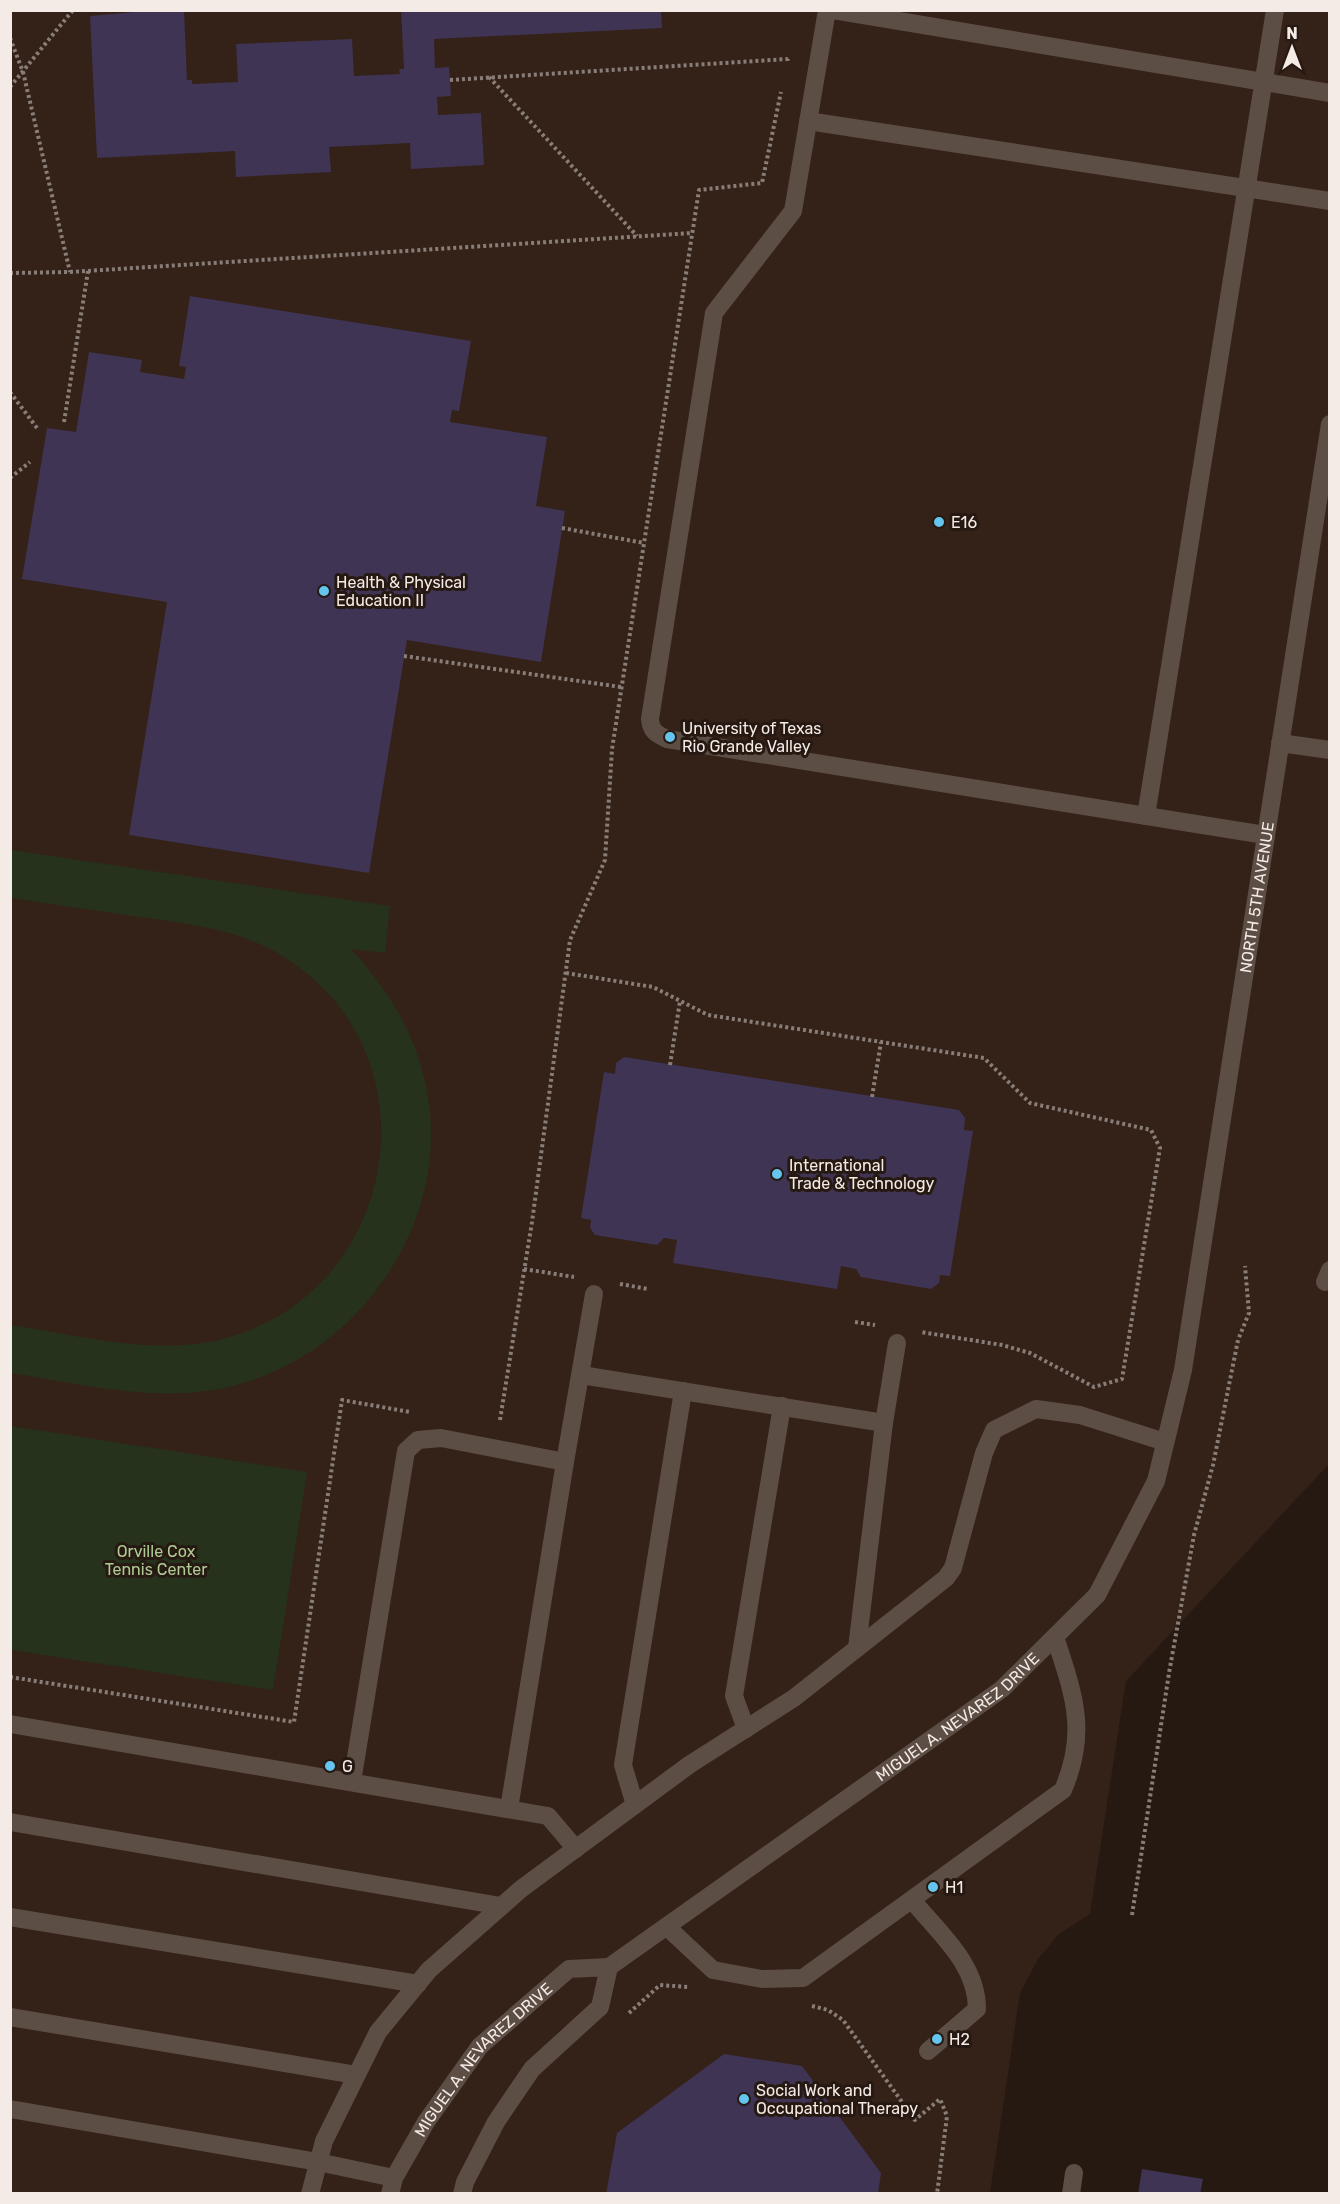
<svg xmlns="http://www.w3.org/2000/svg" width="1340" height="2204" font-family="Rubik,sans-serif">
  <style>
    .built { fill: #342118 }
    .green { fill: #27321c }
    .building { fill: #3f3453 }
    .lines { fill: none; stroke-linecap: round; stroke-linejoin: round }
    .path { stroke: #897d78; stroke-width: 4; stroke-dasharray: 3 3; stroke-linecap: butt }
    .minor { stroke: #5c4d45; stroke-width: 18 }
    .poi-dot { fill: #65c5ef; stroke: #261912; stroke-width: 2 }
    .labels { text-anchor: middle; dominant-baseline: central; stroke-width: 6; stroke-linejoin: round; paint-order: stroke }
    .poi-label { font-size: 16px; fill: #f4eae6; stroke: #261912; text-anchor: start }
    .street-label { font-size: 16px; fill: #f4eae6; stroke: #261912 }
    .park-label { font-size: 16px; fill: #aecb93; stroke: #261912 }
  </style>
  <rect width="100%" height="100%" fill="#261912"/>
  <polygon class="built" points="11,11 1329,11 1329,1464 1126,1681 1090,1914 1059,1934 1038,1959 1020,1993 990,2193 11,2194"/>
  <g class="green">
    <path d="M11,850L390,906L385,953L351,949C390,993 415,1031 427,1091C453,1228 350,1368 213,1390C146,1401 77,1383 11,1373V1325C83,1336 164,1359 236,1335C398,1283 435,1061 293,963C246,929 189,924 133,916C92,910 51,904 11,898Z"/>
    <polygon points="11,1426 307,1472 273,1690 11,1650"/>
  </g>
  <g class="building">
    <polygon points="157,10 184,10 187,80 192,80 192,84 238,82 236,44 352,39 354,76 400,74 399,69 404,69 401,10 661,10 662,28 434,39 435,68 449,67 450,80 451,96 437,97 438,115 481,113 484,165 411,169 410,143 329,147 331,172 236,177 235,151 97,158 90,16"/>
    <polygon points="190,296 471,341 459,411 452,410 450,422 547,437 536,506 565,511 541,662 407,640 369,873 129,835 167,602 22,579 47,428 76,432 89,352 142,360 140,372 184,379 186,367 179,366"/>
    <polygon points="624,1057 959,1110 965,1118 964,1130 973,1131 950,1276 940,1275 939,1283 931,1289 861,1277 856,1269 841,1266 837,1289 673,1263 677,1240 664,1238 657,1245 595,1235 590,1228 591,1220 581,1218 604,1072 615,1074 616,1063"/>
    <polygon points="724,2054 802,2066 881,2173 878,2194 606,2194 617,2133"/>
    <polygon points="1142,2169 1203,2179 1200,2194 1138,2194"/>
  </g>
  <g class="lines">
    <g class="path">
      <polyline points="10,38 23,72 70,272"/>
      <polyline points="489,77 637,236"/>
      <polyline points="450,80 788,59 789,56"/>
      <polyline points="10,87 73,10"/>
      <polyline points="10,273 70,272 692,233"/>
      <polyline points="10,392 37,428"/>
      <polyline points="64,422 88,271"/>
      <polyline points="10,478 30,462"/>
      <polyline points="562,528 644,543"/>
      <polyline points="404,656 621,687"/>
      <polyline points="566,973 653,987 708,1015 984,1058 1030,1103 1151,1130 1160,1148 1122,1379 1094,1387 1030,1353 1002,1345 921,1332"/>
      <polyline points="670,1065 680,1001"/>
      <polyline points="872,1097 881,1042"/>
      <polyline points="524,1269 574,1277"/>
      <polyline points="620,1284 648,1289"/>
      <polyline points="855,1322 875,1325"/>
      <polyline points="500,1420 532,1222 570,940 605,860 612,749 699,190 762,183 781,92"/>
      <polyline points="10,1677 294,1722 342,1400 410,1412"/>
      <polyline points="1132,1915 1169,1673 1194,1535 1213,1465 1238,1340 1249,1313 1245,1266"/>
      <polyline points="812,2006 828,2010 843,2020 915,2120 940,2099 947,2116 937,2194"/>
      <polyline points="629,2013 660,1985 688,1987"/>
    </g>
    <g class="minor">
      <path d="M827,10L793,211L714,313L650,719C651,731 656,734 667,739L1265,835"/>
      <polyline points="833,10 1330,93"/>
      <polyline points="808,121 1330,201"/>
      <polyline points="1280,743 1330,750"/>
      <polyline points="1146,816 1275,10"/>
      <polyline points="1325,1282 1330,1270"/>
      <polyline points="581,1375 884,1423 857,1648"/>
      <polyline points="884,1423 897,1343"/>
      <polyline points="565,1462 594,1294"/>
      <polyline points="10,1724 548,1816 576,1849"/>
      <polyline points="746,1729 734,1696 782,1406"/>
      <polyline points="352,1782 406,1451 418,1440 441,1438 565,1462 509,1809"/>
      <polyline points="635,1805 623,1765 683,1391"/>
      <polyline points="10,1822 501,1906"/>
      <path d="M912,1900C939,1933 977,1964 977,2009L928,2051"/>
      <polyline points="10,1917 418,1984"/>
      <path d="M667,1927L713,1970L762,1979L803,1978L1063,1790C1088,1732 1074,1695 1055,1637"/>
      <path id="s1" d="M609,1967L1002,1689L1097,1595L1156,1481L1183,1370L1330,424"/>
      <polyline points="10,2017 356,2075"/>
      <polyline points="10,2109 318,2162 394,2178"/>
      <polyline points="310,2194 324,2141 378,2032 429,1970 521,1889 689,1765 794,1698 946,1578 953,1568 984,1453 994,1430 1036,1409 1080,1415 1165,1442"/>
      <path id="s2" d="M390,2194L394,2178L426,2122L480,2046L569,1969L609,1967L600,2007L532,2069L496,2122L465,2182L462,2194"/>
      <polyline points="1071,2194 1074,2173"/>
    </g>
  </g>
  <g class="poi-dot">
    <circle cx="939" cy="522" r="6"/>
    <circle cx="324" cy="591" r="6"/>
    <circle cx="670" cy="737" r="6"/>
    <circle cx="777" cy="1174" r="6"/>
    <circle cx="330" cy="1766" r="6"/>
    <circle cx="933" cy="1887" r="6"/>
    <circle cx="937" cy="2039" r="6"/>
    <circle cx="744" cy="2099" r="6"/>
  </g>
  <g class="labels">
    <g class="poi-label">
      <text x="951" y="522">E16</text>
      <text x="336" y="582">Health &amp; Physical<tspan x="336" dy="18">Education II</tspan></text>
      <text x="682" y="728">University of Texas<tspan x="682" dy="18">Rio Grande Valley</tspan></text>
      <text x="789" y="1165">International<tspan x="789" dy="18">Trade &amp; Technology</tspan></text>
      <text x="342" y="1766">G</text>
      <text x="945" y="1887">H1</text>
      <text x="949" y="2039">H2</text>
      <text x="756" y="2090">Social Work and<tspan x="756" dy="18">Occupational Therapy</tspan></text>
    </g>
    <g class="street-label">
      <text stroke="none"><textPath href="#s1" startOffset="1336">NORTH 5TH AVENUE</textPath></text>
      <text stroke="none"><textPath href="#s1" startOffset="429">MIGUEL A. NEVAREZ DRIVE</textPath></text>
      <text stroke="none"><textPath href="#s2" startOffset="166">MIGUEL A. NEVAREZ DRIVE</textPath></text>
    </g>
    <g class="park-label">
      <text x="156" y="1551">Orville Cox<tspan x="156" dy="18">Tennis Center</tspan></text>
    </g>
  </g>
  <rect width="1340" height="2204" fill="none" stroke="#f4eae6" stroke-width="24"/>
  <g transform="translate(1292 48)" stroke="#261912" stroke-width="4.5" paint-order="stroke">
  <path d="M0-4.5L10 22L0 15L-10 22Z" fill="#f4eae6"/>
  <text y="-9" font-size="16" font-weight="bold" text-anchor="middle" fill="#f4eae6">N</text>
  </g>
</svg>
